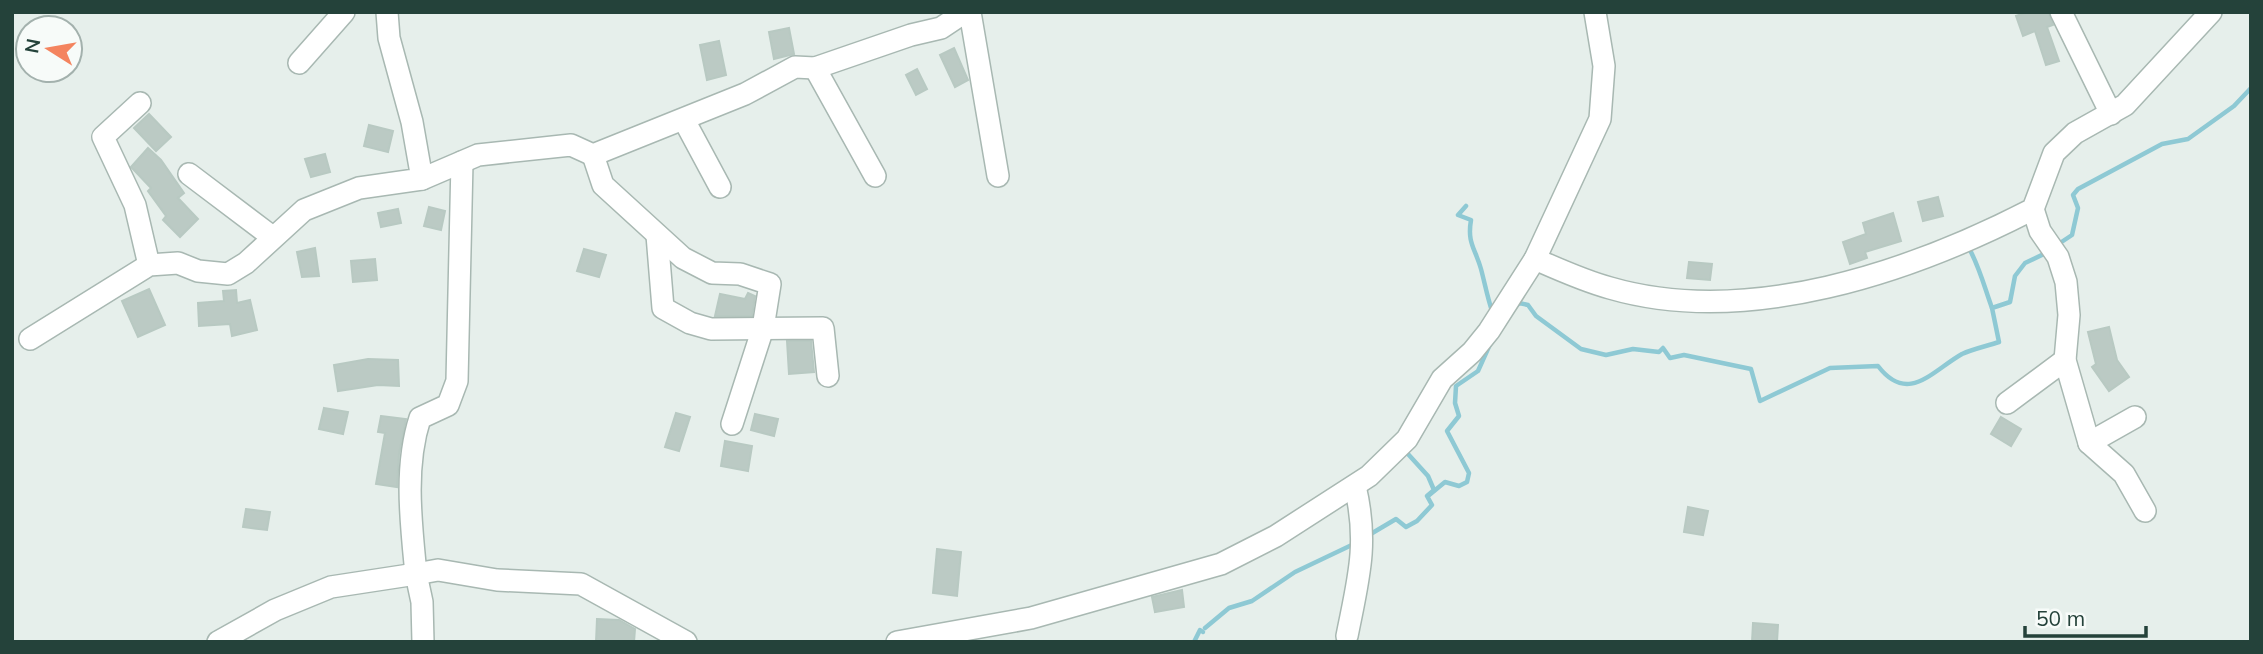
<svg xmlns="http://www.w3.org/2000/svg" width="2263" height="654" font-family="Mulish,sans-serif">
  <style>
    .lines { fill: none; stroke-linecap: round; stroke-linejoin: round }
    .stream { stroke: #8ec9d4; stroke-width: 4.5 }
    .building { fill: #bbcac4; stroke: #b8c9c2; stroke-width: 2 }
    .minor-casing { stroke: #a8b8b2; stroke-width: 24 }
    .minor { stroke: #fff; stroke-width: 21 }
  </style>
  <rect width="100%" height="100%" fill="#e6efeb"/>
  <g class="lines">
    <g class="stream">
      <path d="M1466,206L1458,215L1471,220C1467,243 1475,248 1481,269C1485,284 1487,296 1492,311"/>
      <polyline points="2057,245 2072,235 2078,208 2073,195 2078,189 2162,144 2188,139 2234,106 2251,88"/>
      <path d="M1971,252C1981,272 1985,289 1992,308"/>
      <path d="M1510,313L1519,303L1528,305L1536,316L1581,349L1606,355L1633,349L1659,352L1663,348L1670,358L1684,355L1751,369L1760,401L1830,368L1878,366C1908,405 1932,371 1962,354C1973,349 1987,346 1999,342L1992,308L2010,302L2015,276L2025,263L2046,253"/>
      <polyline points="1428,496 1445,482 1459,486 1467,482 1469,473 1447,431 1459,416 1455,403 1456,386 1478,371 1491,342"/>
      <polyline points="1369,535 1396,519 1406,527 1417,521 1432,505 1427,496 1434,490 1428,476 1408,454"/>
      <polyline points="1205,628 1229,608 1252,601 1295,572 1356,543"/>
      <polyline points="1194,642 1200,630 1203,632"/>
    </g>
  </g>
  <g class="building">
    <polygon points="2028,12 2048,12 2053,25 2047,27 2059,61 2046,65 2035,31 2023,36 2016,16"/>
    <polygon points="789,28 794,54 774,59 769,32"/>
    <polygon points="719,41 726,75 707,80 700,45"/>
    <polygon points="954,48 968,80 955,87 940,55"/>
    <polygon points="917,69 927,89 916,95 906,75"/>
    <polygon points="149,114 171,137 156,151 134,128"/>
    <polygon points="369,125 393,131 388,152 364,146"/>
    <polygon points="148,148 161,160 184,193 178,198 198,219 180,237 163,220 166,216 148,191 151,188 131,167"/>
    <polygon points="325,154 330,172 311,177 305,159"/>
    <polygon points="1938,197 1943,216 1923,221 1918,202"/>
    <polygon points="429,207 445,211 441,230 424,226"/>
    <polygon points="398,209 401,223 381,227 378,213"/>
    <polygon points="1893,213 1901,241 1865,252 1867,258 1850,264 1843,242 1866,234 1863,223"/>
    <polygon points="315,248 319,276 302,277 297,252"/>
    <polygon points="584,249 606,255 599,277 577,271"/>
    <polygon points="375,259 377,280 353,282 351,261"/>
    <polygon points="1689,262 1712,264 1710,280 1687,278"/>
    <polygon points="149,289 165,325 138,337 122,301"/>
    <polygon points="236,290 237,303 250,300 257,330 232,336 230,324 199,326 198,303 224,301 223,291"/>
    <polygon points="748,293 755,296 752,316 715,316 720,294 745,299"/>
    <polygon points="2109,327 2117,360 2129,377 2109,391 2092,367 2096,364 2088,332"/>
    <polygon points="787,341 811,341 814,372 789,374"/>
    <polygon points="368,359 398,360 399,386 378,385 338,391 334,365"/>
    <polygon points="324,408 348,412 343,434 319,429"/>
    <polygon points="676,413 690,417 679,451 665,447"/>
    <polygon points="755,414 778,419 774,436 751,430"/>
    <polygon points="381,416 406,419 399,454 397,487 376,484 385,433 378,432"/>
    <polygon points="2001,417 2021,429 2011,446 1991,434"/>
    <polygon points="725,441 752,446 748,471 721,466"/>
    <polygon points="1688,507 1708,511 1703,535 1684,532"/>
    <polygon points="246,509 270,512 267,530 243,527"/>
    <polygon points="937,549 961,552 957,596 933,593"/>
    <polygon points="1182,590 1184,607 1155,612 1152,597"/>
    <polygon points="597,619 619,620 635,629 634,642 596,642"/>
    <polygon points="1753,623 1778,625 1777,642 1752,642"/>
  </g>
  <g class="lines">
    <defs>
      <g id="minor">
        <polyline points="970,12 998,176"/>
        <polyline points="2061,12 2111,114"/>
        <polyline points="299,63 344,12"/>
        <polyline points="815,68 875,176"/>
        <polyline points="140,103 103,137 135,205 149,265"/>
        <polyline points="684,120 720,187"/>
        <polyline points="593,155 603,185 683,258 712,273 740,274 770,284 763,328 732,424"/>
        <path d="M462,162L457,381L448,405L420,418C404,467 411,523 416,574L438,570L497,580L581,584L686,642"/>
        <polyline points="189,174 271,236"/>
        <polyline points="422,179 478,155 571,145 593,155 745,94 795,67 815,68 911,35 941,28 965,12"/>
        <polyline points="2033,209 2040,231 2058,257 2066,282 2069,315 2065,360 2089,443 2124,474 2145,511"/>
        <polyline points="657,235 663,308 690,323 711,329 823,328 828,376"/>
        <path d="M1535,259C1560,270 1584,281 1610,288C1748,328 1911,272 2033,209L2054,153L2075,133L2125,105L2211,12"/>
        <polyline points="30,339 149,265 178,263 198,271 228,274 246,263 304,210 359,188 422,179 412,122 389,38 387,12"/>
        <polyline points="2007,403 2065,360"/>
        <polyline points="2089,443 2135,417"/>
        <path d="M1347,636C1358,580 1369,544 1355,486"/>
        <polyline points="218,642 275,610 331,587 416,574 422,602 423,642"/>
        <polyline points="897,642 1031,618 1221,564 1276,536 1369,476 1407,439 1442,379 1472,352 1489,331 1535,259 1600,119 1604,66 1595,12"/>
      </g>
    </defs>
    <use href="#minor" class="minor-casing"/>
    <use href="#minor" class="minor"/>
  </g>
  <rect width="2263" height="654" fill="none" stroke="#24423a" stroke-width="28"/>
  <g transform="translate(49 49) rotate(281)"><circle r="33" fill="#f7fbf9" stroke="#a3b1ad" stroke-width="2"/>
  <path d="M0-5L12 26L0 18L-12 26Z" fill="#f4845f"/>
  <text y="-10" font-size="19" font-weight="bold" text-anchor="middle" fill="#24423a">N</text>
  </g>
  <path d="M2025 626v10h121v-10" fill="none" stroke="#24423a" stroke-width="3.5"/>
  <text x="2036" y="626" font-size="21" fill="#24423a" stroke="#f7fbf9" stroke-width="5" paint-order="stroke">50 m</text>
</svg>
